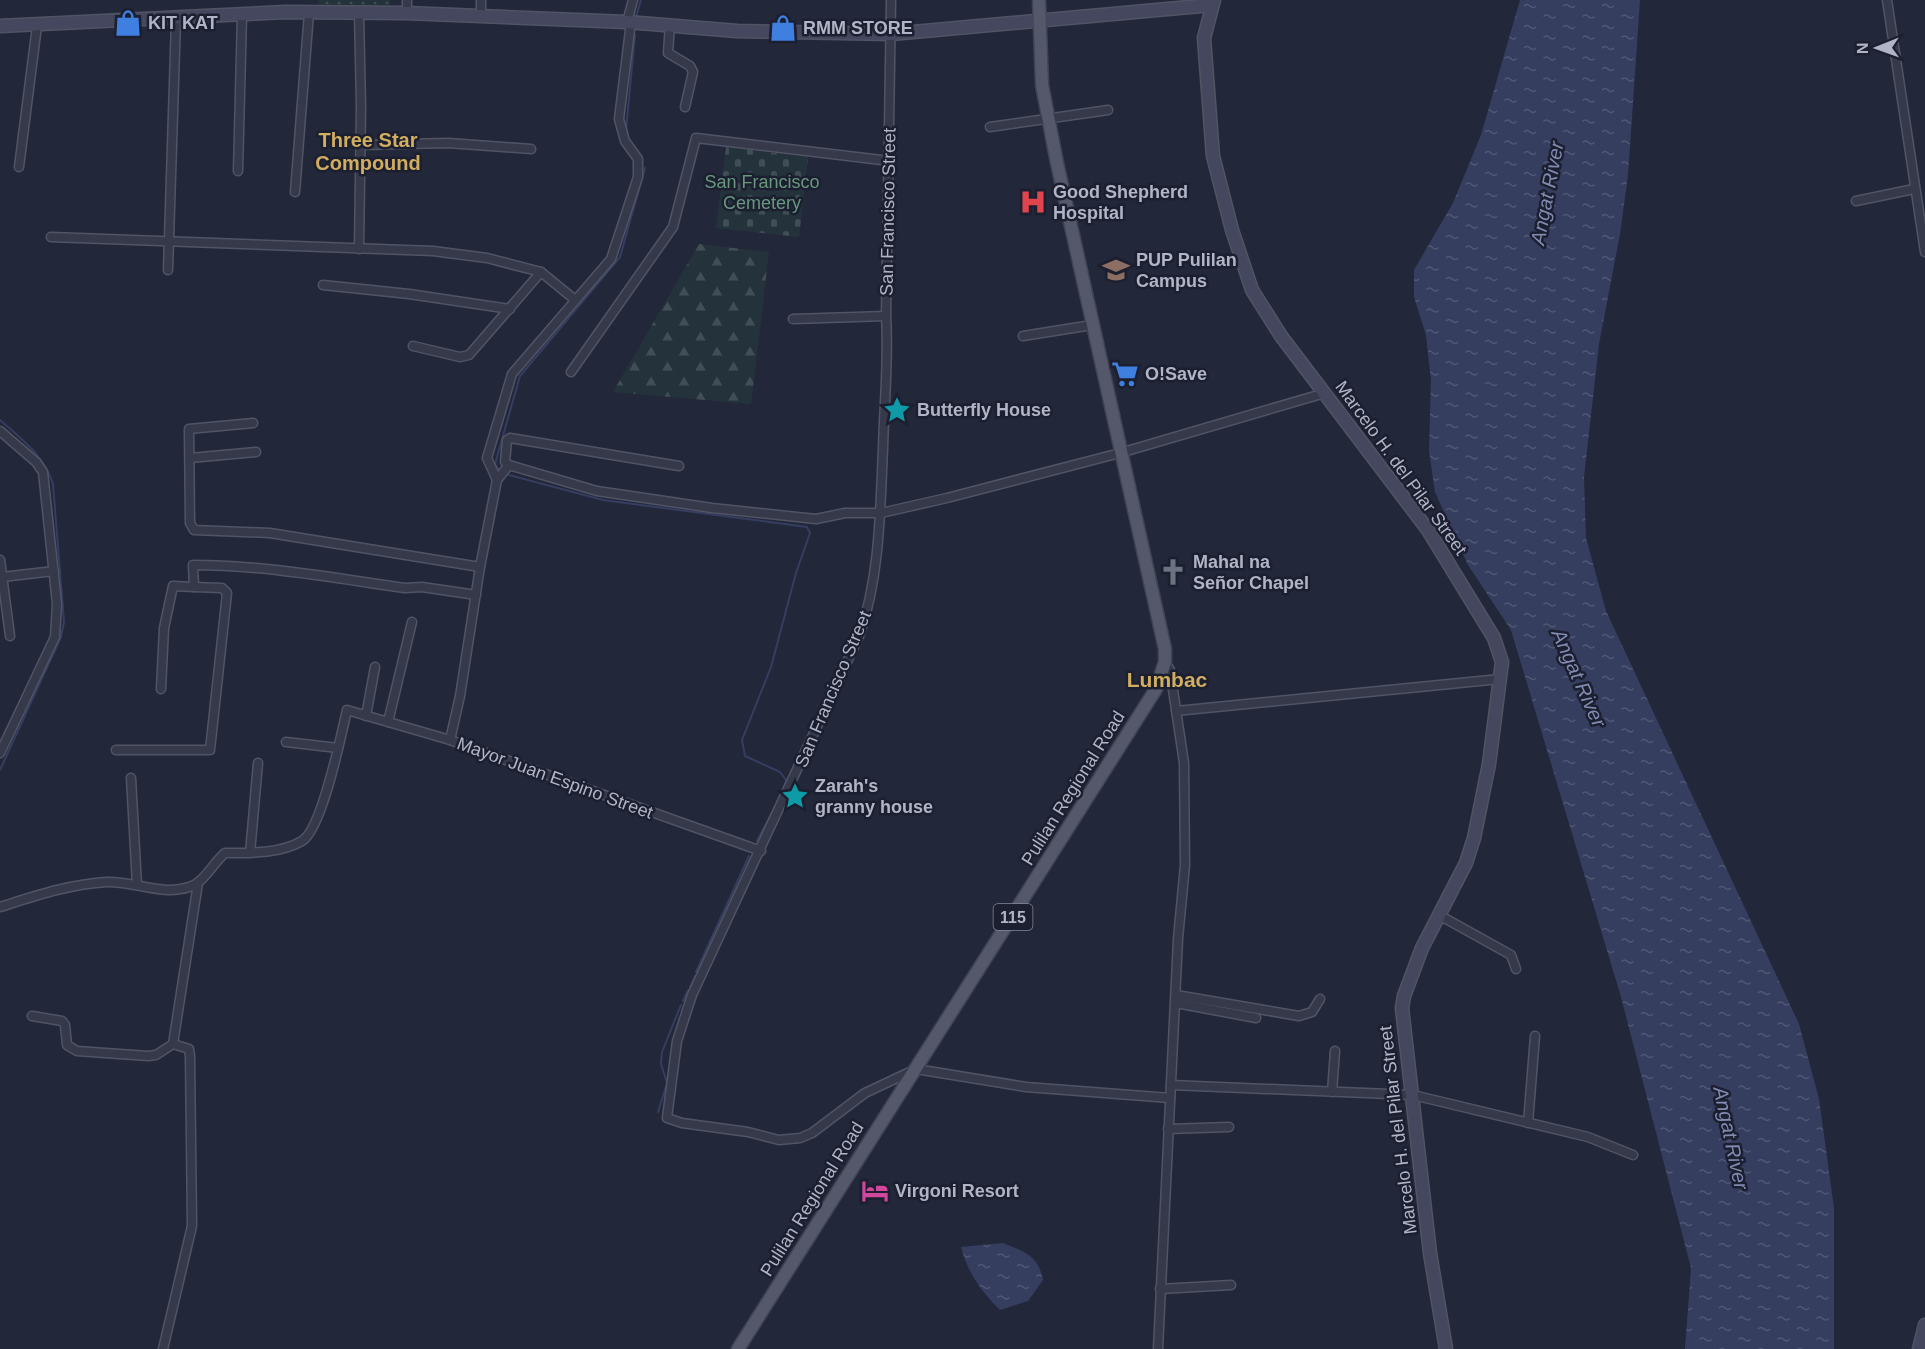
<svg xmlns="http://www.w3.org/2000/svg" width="1925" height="1349" font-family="Helvetica,sans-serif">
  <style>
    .grass { fill: url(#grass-dots) }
    .forest { fill: url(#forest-firs) }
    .cemetery { fill: url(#cemetery-stones) }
    .water { fill: url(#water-ripples) }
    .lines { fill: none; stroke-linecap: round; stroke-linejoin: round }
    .stream { stroke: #363e60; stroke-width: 2 }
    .street-casing { stroke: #515465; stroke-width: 11 }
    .secondary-casing { stroke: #515465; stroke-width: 15 }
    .primary-casing { stroke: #3f4353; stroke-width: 15 }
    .street { stroke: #36394a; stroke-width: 8 }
    .secondary { stroke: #44475d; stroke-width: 12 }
    .primary { stroke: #54586a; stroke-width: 12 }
    .labels { text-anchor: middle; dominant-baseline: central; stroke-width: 5; stroke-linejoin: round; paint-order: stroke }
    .shield { fill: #1b1f2f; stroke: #848799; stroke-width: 1.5 }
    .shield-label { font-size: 16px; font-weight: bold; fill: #b1b4c6 }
    .poi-label { font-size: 18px; font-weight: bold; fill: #b1b4c6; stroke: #1b1f2f; text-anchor: start }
    .park-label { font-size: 18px; fill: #69977e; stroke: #1b1f2f }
    .street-label { font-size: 18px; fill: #b1b4c6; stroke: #1b1f2f }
    .neighbourhood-label { font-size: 20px; font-weight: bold; fill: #d1ad61; stroke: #1b1f2f }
    .water-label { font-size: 20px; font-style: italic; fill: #818bb2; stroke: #1b1f2f }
    .quarter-label { font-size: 21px; font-weight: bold; fill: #d1ad61; stroke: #1b1f2f }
  </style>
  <defs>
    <pattern id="grass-dots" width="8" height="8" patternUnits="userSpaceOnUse" patternTransform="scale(1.5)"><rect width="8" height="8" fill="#24333b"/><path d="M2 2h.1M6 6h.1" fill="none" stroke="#414e56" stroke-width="1.8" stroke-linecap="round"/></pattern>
    <pattern id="forest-firs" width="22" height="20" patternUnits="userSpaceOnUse" patternTransform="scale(1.5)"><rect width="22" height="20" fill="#24333b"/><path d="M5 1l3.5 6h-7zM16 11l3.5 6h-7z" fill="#414e56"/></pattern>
    <pattern id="cemetery-stones" width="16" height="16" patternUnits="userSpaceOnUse" patternTransform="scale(1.5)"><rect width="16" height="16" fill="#24333b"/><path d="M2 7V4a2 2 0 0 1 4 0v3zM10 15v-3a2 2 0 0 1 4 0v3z" fill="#414e56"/></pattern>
    <pattern id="water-ripples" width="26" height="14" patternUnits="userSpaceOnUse" patternTransform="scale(1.5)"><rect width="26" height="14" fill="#363e60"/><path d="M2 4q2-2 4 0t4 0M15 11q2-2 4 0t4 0" fill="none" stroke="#515875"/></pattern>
  </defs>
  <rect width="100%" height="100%" fill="#22273a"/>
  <polygon class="grass" points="318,0 390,0 390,6 319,8"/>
  <polygon class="forest" points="699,244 769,252 751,404 613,392"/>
  <polygon class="cemetery" points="726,147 808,157 799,237 716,228"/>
  <g class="water">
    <polygon points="1520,0 1640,0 1628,175 1620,234 1599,344 1584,477 1586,538 1606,611 1799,1024 1819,1099 1834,1208 1834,1349 1685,1349 1691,1268 1621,997 1511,630 1468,565 1435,492 1429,451 1431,380 1426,335 1414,297 1414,270 1453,203 1481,135"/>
    <path d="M1003,1243C1025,1252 1038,1255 1043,1280L1028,1301L1000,1310C981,1291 968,1273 961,1247Z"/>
  </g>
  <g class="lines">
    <g class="stream">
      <polyline points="636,17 641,0"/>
      <polyline points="626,130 635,35"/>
      <path d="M0,420C22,439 44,456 53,484L64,622L61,637L0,770"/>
      <polyline points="500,472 495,464 520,376 620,257 645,168"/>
      <polyline points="505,474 603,500 807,527 810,533 796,573 771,667 742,740 745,756 780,772 786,780 785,787"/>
      <polyline points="757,841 776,805"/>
      <polyline points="696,972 749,856"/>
      <polyline points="690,987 695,976"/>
      <polyline points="683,1001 688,990"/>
      <polyline points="658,1112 667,1083 661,1064 662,1052 681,1005"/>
    </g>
    <defs>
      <g id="street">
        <polyline points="407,0 407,13"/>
        <path d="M891,0L886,316C889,361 884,404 883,449C880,512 880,574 860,634L692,995L677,1041L667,1118L682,1123L748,1132L779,1140L800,1138L812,1133L865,1093L916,1069L1026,1087L1170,1098"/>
        <polyline points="1887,0 1925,252"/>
        <polyline points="481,14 481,0"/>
        <polyline points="627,22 633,0"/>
        <polyline points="670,24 668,53 690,66 693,72 685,107"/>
        <polyline points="990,127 1108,110"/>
        <polyline points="361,145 448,143 531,149"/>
        <polyline points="19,167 37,26"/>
        <polyline points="238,171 242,15"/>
        <polyline points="295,192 309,13"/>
        <polyline points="1856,201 1914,189"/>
        <polyline points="51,237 433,251 487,258 541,272 574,299"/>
        <polyline points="359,249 361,106 359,13"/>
        <polyline points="168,270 176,20"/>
        <polyline points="323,285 409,294 510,309"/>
        <polyline points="793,319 886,316"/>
        <polyline points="1023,336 1092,325"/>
        <polyline points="413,346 460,357 469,355 541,272"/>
        <polyline points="571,372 673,227 696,138 890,161"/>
        <polyline points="253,423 189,429 190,523 194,530 270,533 480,567"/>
        <polyline points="0,431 36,462 43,472 57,604 55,637 0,753"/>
        <polyline points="190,458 256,452"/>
        <polyline points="679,466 510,438 507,440 505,462 509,465 597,491 712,508 816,519 845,513 881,513 947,498 1120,453 1325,393"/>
        <polyline points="497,480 487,458 512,374 611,259 638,177 638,159 625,141 619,119 631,22"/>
        <polyline points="0,560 10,636"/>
        <polyline points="2,577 54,571"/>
        <path d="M161,689L164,628L173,586L194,587L193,565C264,565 334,578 405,588L422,587L476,595"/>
        <polyline points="1176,711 1500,679"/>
        <polyline points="366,716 375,667"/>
        <polyline points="388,722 412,622"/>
        <polyline points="450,740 460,696 480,567 497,480 509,465"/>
        <polyline points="286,742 338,748"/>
        <polyline points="116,750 210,750 227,593 222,588 194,587"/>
        <polyline points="131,778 137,885"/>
        <polyline points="250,853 258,763"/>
        <path d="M0,907C35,896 70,884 107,882C134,881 162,896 189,887C204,883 213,863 225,853C251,853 279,854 302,841C322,829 341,736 347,710L450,740L761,851"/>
        <polyline points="1439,915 1511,955 1516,969"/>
        <polyline points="1176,995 1299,1016 1312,1012 1320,999"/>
        <polyline points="1176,1003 1256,1018"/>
        <polyline points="32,1016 62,1021 65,1025 67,1045 77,1051 148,1056 156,1055 173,1044"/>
        <polyline points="1171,1085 1413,1095 1588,1137 1633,1155"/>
        <polyline points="1332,1092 1335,1051"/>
        <polyline points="1528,1123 1535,1036"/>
        <polyline points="1168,1129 1229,1127"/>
        <polyline points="1160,1289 1231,1285"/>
        <polyline points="163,1349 192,1226 190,1056 189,1049 173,1044 198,883"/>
        <polyline points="1158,1349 1178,939 1185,865 1184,763 1170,670 1165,662"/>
      </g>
      <g id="secondary">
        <polyline points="1214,0 1204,38 1213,156 1232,230 1252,290 1281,336 1428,530 1494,638 1502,662 1489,764 1474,838 1466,863 1422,948 1404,996 1402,1008 1430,1253 1446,1349"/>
        <polyline points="0,26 286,12 407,13 627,22 737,31 891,34 1212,5"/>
        <polyline points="1919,1349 1925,1325"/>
      </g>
      <polyline id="primary" points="738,1349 1156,689 1165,662 1165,649 1057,163 1042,85 1039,0"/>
    </defs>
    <use href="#street" class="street-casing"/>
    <use href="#secondary" class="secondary-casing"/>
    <use href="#primary" class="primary-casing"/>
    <use href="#street" class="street"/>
    <use href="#secondary" class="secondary"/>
    <use href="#primary" class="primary"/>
  </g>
  <defs>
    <symbol id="shop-bare" viewBox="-9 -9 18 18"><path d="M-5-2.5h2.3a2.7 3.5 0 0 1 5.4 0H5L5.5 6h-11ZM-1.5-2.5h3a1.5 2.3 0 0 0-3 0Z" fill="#3f7fe0" stroke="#1b1f2f" stroke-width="2.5" paint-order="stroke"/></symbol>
    <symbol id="hospital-bare" viewBox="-9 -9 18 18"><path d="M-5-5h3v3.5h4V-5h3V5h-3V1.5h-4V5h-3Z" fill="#e0444e" stroke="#1b1f2f" stroke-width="2.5" paint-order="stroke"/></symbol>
    <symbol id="university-bare" viewBox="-9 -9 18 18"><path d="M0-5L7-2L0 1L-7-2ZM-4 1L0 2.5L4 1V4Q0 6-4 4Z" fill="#8d6e63" stroke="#1b1f2f" stroke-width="2.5" paint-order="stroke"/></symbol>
    <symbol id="supermarket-bare" viewBox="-9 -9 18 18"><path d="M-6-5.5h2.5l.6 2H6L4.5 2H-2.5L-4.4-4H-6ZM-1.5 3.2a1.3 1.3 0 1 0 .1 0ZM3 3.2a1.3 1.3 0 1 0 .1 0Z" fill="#3f7fe0" stroke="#1b1f2f" stroke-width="2.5" paint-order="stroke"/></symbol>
    <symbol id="sight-bare" viewBox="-9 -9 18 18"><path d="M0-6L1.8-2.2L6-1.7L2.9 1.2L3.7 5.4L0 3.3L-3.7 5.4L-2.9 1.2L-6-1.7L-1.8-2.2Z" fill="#0f9aa8" stroke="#1b1f2f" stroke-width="2.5" paint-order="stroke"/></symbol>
    <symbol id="church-bare" viewBox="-9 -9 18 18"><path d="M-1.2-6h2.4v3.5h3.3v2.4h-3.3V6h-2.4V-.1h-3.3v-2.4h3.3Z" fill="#6b7280" stroke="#1b1f2f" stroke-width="2.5" paint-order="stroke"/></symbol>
    <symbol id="hotel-bare" viewBox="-9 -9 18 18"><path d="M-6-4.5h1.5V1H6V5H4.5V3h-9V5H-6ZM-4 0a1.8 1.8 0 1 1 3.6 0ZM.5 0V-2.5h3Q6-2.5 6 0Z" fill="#d1479c" stroke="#1b1f2f" stroke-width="2.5" paint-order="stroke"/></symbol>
  </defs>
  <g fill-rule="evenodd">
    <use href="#shop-bare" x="109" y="4" width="38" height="38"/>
    <use href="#shop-bare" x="764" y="9" width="38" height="38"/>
    <use href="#hospital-bare" x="1014" y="183" width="38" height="38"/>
    <use href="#university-bare" x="1097" y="251" width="38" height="38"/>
    <use href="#supermarket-bare" x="1106" y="355" width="38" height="38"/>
    <use href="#sight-bare" x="878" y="391" width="38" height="38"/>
    <use href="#church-bare" x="1154" y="553" width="38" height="38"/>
    <use href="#sight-bare" x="776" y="777" width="38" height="38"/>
    <use href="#hotel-bare" x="856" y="1172" width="38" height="38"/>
  </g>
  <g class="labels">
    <rect class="shield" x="993.5" y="904" width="39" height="26" rx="4.5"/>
    <g class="shield-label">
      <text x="1013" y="917">115</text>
    </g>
    <g class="poi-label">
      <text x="148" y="23">KIT KAT</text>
      <text x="803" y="28">RMM STORE</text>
      <text x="1053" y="192">Good Shepherd<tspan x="1053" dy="21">Hospital</tspan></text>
      <text x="1136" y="260">PUP Pulilan<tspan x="1136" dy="21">Campus</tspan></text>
      <text x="1145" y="374">O!Save</text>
      <text x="917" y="410">Butterfly House</text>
      <text x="1193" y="562">Mahal na<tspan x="1193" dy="21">Señor Chapel</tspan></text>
      <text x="815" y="786">Zarah's<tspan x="815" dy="21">granny house</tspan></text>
      <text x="895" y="1191">Virgoni Resort</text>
    </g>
    <g class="park-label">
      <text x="762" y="182">San Francisco<tspan x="762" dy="21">Cemetery</tspan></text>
    </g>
    <g class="street-label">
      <text transform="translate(888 212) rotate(-89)">San Francisco Street</text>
      <text transform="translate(1401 468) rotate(54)">Marcelo H. del Pilar Street</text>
      <text transform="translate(833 689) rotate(-67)">San Francisco Street</text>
      <text transform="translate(555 778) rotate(20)">Mayor Juan Espino Street</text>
      <text transform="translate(1073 788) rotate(-58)">Pulilan Regional Road</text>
      <text transform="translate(1398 1130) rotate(-97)">Marcelo H. del Pilar Street</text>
      <text transform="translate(812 1199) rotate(-58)">Pulilan Regional Road</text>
    </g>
    <g class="neighbourhood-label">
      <text x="368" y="140">Three Star<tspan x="368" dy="23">Compound</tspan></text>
    </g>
    <g class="water-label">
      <text transform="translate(1547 193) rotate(-79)">Angat River</text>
      <text transform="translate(1579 678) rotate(66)">Angat River</text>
      <text transform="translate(1731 1138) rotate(78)">Angat River</text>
    </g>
    <g class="quarter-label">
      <text x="1167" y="679">Lumbac</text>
    </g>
  </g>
  <g transform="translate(1877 48) rotate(269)" stroke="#1b1f2f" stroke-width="4.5" paint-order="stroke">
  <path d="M0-4.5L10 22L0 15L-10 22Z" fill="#b1b4c6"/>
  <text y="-9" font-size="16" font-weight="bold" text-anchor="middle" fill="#b1b4c6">N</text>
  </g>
</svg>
